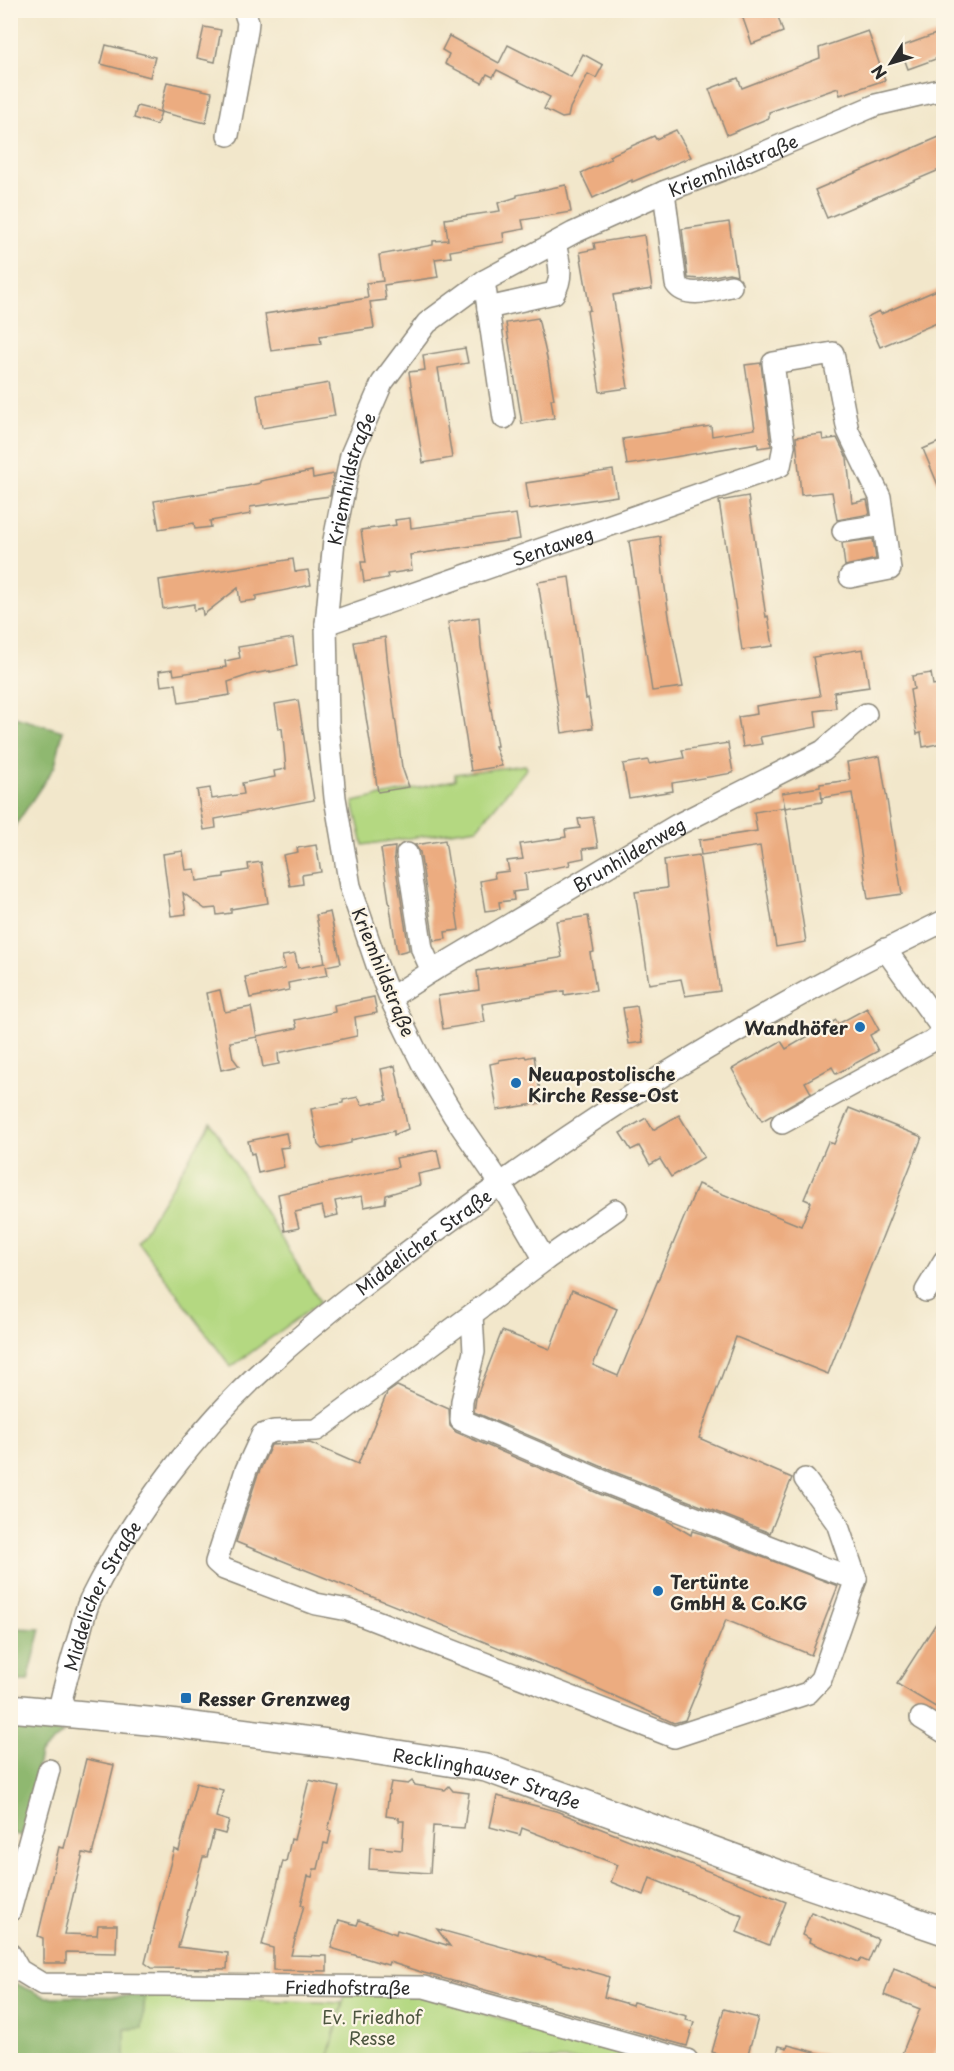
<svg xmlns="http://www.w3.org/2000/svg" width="954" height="2071" font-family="'Playpen Sans',sans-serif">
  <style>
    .green { fill: #b4d881; stroke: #708256; stroke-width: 1.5 }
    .forest { fill: #8fb86f; stroke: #5d724d; stroke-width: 1.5 }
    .building { fill: #ecac80 }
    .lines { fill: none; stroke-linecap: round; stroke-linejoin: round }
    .minor-casing { stroke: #8e897b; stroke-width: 24 }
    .major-casing { stroke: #8e897b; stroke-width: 30 }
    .minor { stroke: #fff; stroke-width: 21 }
    .major { stroke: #fff; stroke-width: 27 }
    .poi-dot { fill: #1f6fb2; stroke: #fcf5e5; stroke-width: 2 }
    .labels { text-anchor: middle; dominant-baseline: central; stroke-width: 4.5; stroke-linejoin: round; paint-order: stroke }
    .street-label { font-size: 18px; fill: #2b2b2b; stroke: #fcf5e5 }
    .poi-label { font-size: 18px; font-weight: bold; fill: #2b2b2b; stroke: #fcf5e5; text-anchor: start }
    .park-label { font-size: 18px; fill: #4d5640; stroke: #fcf5e5 }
  </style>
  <rect width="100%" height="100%" fill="#fcf5e5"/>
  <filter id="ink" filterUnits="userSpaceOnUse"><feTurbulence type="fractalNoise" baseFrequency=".0167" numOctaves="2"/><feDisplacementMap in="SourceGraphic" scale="12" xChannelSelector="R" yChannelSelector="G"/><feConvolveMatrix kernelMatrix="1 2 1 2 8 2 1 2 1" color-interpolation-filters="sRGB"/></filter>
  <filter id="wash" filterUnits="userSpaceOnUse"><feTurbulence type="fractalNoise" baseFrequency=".008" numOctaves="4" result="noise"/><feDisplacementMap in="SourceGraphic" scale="24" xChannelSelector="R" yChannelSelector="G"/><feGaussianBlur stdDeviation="1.35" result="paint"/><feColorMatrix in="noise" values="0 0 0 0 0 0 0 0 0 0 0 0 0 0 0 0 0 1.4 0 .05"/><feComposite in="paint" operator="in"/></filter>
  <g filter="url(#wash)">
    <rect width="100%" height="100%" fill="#f2e7cb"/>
    <g class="green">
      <polygon points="525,765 527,768 477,828 363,845 353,802 455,780 455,774"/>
      <polygon points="211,1123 320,1302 231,1367 138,1241"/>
      <polygon points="346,1991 419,1995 647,2060 328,2060"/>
      <polygon points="145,1996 342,2003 327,2060 125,2060 125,2029 142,2028"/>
    </g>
    <g class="forest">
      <polygon points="11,716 63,731 55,766 11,832"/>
      <polygon points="11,1628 41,1629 28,1681 11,1681"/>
      <polygon points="11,1727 63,1733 40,1754 22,1836 11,1833"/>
      <polygon points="10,1981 46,1997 145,1996 142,2028 125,2029 125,2060 11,2060"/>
    </g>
    <g id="blocks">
      <g class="building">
        <polygon points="740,10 776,10 783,32 752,44"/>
        <polygon points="204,27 221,30 215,62 197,58"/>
        <polygon points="868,31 885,80 840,95 838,88 769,112 769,118 727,135 709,89 738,78 742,88 820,58 819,48"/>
        <polygon points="944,31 944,56 908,69 900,47"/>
        <polygon points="449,36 499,63 508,45 571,77 583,54 603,65 596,78 588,74 570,108 568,117 562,118 544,109 550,97 497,70 493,77 487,74 482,83 445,64 449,54 442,50"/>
        <polygon points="106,45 155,57 150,77 101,64"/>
        <polygon points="167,82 212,92 206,123 160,112"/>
        <polygon points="137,106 161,112 157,125 134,118"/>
        <polygon points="676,130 691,157 632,182 632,180 593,198 581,173 611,159 609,156 654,136 656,139"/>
        <polygon points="944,135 944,168 827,218 815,190"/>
        <polygon points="566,185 571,212 522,220 524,229 503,233 504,242 450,251 451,257 435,259 438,277 384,285 386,300 370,302 374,328 320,336 321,344 285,348 285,349 271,351 265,314 368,298 366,283 383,281 379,255 433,245 433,241 448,240 445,219 500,211 498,203 517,197 517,195"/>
        <polygon points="729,222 737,275 729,273 700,279 688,278 682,229"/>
        <polygon points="644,235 652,289 613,295 628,388 600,392 587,311 590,310 580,252 595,249 594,243"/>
        <polygon points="944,287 944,320 880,347 867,317 879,311 881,314"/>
        <polygon points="538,318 547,358 554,399 551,399 554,418 522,424 506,323"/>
        <polygon points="465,348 468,363 438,368 452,458 423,463 409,372 425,370 423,355"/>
        <polygon points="761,363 771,446 758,448 758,443 627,465 623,439 711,426 712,436 755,429 745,365"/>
        <polygon points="329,383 335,416 262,428 257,395"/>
        <polygon points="822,434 823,440 837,438 847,458 852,503 867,500 870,514 837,520 832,492 801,495 796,437"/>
        <polygon points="944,440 944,497 943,497 923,449"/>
        <polygon points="613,470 617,496 530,509 526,483"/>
        <polygon points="312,471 313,478 334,474 330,496 250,507 251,514 210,521 211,527 195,529 194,523 159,529 154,501 247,486 260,483 260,481"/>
        <polygon points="748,496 766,617 768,616 773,646 742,650 719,501"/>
        <polygon points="516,514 520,539 410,555 412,570 387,574 388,578 364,582 361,562 366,562 361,530 396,525 395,520 410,518 411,528"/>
        <polygon points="660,536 662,566 669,616 683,687 652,691 629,541"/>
        <polygon points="873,539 876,559 845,566 842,543"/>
        <polygon points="293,559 295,572 308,570 311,585 256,596 256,600 240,602 238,588 203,615 202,608 194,610 194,604 163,609 159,580"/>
        <polygon points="569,577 586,699 588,698 593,728 562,733 538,582"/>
        <polygon points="479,617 481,647 497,746 495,746 502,766 471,771 448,622"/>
        <polygon points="385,637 388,666 402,767 409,787 378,792 354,642"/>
        <polygon points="293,638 297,666 270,672 270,671 252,674 228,682 230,695 179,703 176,684 161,686 159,671 173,669 174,675 226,667 225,661 240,658 238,647"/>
        <polygon points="863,649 869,687 834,692 836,708 815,711 817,727 760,737 762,744 743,747 738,717 757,714 756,706 820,696 813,657"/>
        <polygon points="931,673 933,685 944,683 944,734 941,734 942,743 923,747 921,733 917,734 910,690 914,689 912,676"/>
        <polygon points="298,700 314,800 215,819 216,828 204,830 197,790 210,788 212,799 244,794 242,783 275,777 274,771 286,769 282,728 279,729 275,704"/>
        <polygon points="728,743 733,773 672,783 673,791 629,798 623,764 648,760 649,764 684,758 682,750"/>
        <polygon points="880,756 902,894 868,899 852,793 822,798 821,790 822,802 785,808 782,793 820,787 820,784 850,780 847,762"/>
        <polygon points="785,807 806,942 776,947 760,846 701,855 699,840 757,831 754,812"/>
        <polygon points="593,817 598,847 583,849 584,858 569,861 570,865 525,873 527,890 513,892 514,900 499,902 500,909 485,911 480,881 495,878 494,873 509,871 507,861 523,859 520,844 566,837 565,830 580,828 578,819"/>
        <polygon points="445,840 459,930 445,932 446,939 434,941 420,852 415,845"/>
        <polygon points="316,845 321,872 302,875 303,884 290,886 283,855 298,852 297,848"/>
        <polygon points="395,847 394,856 409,950 397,953 381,849"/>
        <polygon points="183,851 186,870 195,869 197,881 224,877 224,874 249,870 248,864 261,862 268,903 231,909 231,913 217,915 216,908 205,909 183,893 186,914 171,916 163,854"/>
        <polygon points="699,855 720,991 685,996 681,979 649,984 635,892 667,888 664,860"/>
        <polygon points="330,912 341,963 326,966 328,975 288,983 289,990 250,998 245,977 285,969 282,956 295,954 298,968 325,963 316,915"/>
        <polygon points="588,916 594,952 590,953 596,990 564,995 564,991 482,1004 485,1022 443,1029 438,996 479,990 477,971 559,958 562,957 556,921"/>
        <polygon points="220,990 225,1012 251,1007 257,1037 230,1042 233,1058 239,1066 221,1070 206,993"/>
        <polygon points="374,997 377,1013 355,1017 357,1036 278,1053 279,1064 263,1067 257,1036 297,1028 295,1020 335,1012 334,1005"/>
        <polygon points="637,1006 643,1042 629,1044 623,1008"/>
        <polygon points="867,1008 879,1030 870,1035 878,1051 836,1074 832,1067 805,1082 811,1093 762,1121 732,1069 781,1041 786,1049 836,1020 838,1024"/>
        <polygon points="525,1056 526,1058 534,1056 542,1103 497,1110 490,1064 499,1062 499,1060"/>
        <polygon points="395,1066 408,1129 394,1135 394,1131 351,1140 351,1143 322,1149 318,1145 311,1109 343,1103 343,1100 358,1097 362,1105 387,1100 381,1069"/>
        <polygon points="849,1108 922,1137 828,1374 736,1337 699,1438 792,1478 770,1533 612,1471 474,1412 476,1398 502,1331 550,1349 572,1290 617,1309 593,1365 618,1376 698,1184 801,1226 811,1202 804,1199 828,1142 834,1144"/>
        <polygon points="679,1115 704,1157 671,1177 660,1159 650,1165 639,1146 631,1150 620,1133 646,1118 653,1130"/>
        <polygon points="286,1133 289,1147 280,1148 284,1167 258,1173 254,1153 251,1154 248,1141"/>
        <polygon points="437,1150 441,1169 418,1174 420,1185 386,1195 385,1203 364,1207 362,1196 335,1201 338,1215 325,1218 322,1206 295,1212 299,1228 285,1231 278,1194 398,1167 396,1158"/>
        <polygon points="397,1386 449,1409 450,1426 456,1432 602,1495 666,1520 691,1535 692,1531 702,1534 838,1586 811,1655 726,1620 685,1720 674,1723 579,1680 236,1542 257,1477 271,1445 310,1443 358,1464 387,1393"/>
        <polygon points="944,1611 944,1712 897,1684"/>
        <polygon points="86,1759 114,1765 92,1855 83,1853 64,1934 97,1935 98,1925 117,1925 116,1953 66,1952 66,1963 43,1963 43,1938 38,1936 59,1847 64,1848"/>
        <polygon points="309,1780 339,1787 328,1830 331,1831 328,1844 324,1843 318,1869 314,1869 312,1877 308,1876 301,1905 304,1905 291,1955 327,1956 327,1971 273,1970 273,1948 262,1945 283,1861 286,1862 291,1839 294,1840"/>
        <polygon points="412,1781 415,1785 445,1790 449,1786 453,1791 469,1793 464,1828 433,1826 430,1873 369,1869 370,1847 402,1850 404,1821 399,1821 399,1818 386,1816 389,1792 391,1782 408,1784"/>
        <polygon points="196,1783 223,1790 216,1817 229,1821 225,1834 214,1831 207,1857 203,1857 178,1947 228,1953 227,1969 152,1968 145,1963 174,1849 179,1851"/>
        <polygon points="497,1796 556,1811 786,1902 769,1945 737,1932 743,1916 650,1878 644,1895 638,1893 611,1882 618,1865 522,1828 520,1835 490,1827"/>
        <polygon points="811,1912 878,1939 868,1962 861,1959 859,1962 809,1942 810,1939 802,1935"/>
        <polygon points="339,1920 357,1925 359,1920 396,1934 397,1930 450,1946 437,1929 604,1975 609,1977 604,1997 632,2005 633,2002 656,2008 687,2016 686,2020 694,2022 687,2046 424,1973 389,1962 388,1965 331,1948"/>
        <polygon points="894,1968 944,1988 944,2031 932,2061 899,2061 920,2009 884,1995"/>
        <polygon points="724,2009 758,2018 746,2061 739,2061 712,2052"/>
        <polygon points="788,2045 830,2056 829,2061 775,2061 779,2046 787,2048"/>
      </g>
    </g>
  </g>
  <g filter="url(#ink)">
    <use href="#blocks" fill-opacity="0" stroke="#8e897b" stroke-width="1.5"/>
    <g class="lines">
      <defs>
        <g id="minor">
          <polyline points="228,135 247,31 248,22 244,10"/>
          <path d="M664,192L676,284C687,300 715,289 731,286"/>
          <polyline points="484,281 504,418"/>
          <path d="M488,308L554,293C564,276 559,262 555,243"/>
          <polyline points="843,531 883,525"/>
          <path id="s1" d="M326,624L780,466L784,446L773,363L833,353L848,431L880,497L890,569L850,577"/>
          <polyline points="407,854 422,949 432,971"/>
          <polyline points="885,949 944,1031"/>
          <path id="s2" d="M390,998L432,971L677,825L823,751L866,714"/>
          <polyline points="782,1123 932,1041 944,1032"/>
          <polyline points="545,1260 616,1210"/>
          <polyline points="926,1291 944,1261"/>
          <polyline points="472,1315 474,1352 462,1401 461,1420 607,1483 819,1566 856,1579"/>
          <path id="s3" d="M805,1479L837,1523L856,1579L821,1679L808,1693L674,1737L348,1610L316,1604L224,1569L216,1562L246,1470L262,1435L274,1431L317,1430L545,1260L500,1183L454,1116L422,1063L390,998L377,965L350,886L335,798L328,724L326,624L334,540L351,455L382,383L427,323L484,281L573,233L666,191L735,165L876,105L944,89"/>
          <path id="s4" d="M58,1713C64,1687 71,1661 79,1636C82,1624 85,1611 90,1600C130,1519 199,1427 267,1366C326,1312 391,1264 455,1217C608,1103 772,1004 944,921"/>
          <polyline points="921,1718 944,1732"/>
          <polyline points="10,1911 49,1770"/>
          <path id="s5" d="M10,1954L19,1970L42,1984L424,1987L687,2060"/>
        </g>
        <g id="major">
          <path id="s6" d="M10,1708L169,1723L328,1743L486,1768L806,1884L944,1931"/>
        </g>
      </defs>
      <use href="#minor" class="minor-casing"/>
      <use href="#major" class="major-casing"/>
      <use href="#minor" class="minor"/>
      <use href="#major" class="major"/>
    </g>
  </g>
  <g class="poi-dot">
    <circle cx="860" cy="1027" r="6"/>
    <circle cx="516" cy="1083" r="6"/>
    <circle cx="658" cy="1591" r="6"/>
    <rect x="180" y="1692" width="12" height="12" rx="3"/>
  </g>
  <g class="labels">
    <g class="street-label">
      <text stroke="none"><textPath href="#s3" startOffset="2704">Kriemhildstraße</textPath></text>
      <text stroke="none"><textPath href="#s3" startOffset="2182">Kriemhildstraße</textPath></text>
      <text stroke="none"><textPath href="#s1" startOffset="240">Sentaweg</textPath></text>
      <text stroke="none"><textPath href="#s2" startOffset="279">Brunhildenweg</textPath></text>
      <text transform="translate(384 972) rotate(68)">Kriemhildstraße</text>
      <text stroke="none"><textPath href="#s4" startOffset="612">Middelicher Straße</textPath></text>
      <text stroke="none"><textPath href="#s4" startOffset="126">Middelicher Straße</textPath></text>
      <text stroke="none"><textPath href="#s6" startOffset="483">Recklinghauser Straße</textPath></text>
      <text stroke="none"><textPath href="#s5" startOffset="351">Friedhofstraße</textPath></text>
    </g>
    <g class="poi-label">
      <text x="848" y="1027" text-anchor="end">Wandhöfer</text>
      <text x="528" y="1073">Neuapostolische<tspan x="528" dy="21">Kirche Resse-Ost</tspan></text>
      <text x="670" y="1581">Tertünte<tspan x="670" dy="21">GmbH &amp; Co.KG</tspan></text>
      <text x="198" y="1698">Resser Grenzweg</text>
    </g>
    <g class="park-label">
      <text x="372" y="2016">Ev. Friedhof<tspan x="372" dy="21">Resse</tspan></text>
    </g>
  </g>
  <rect width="954" height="2071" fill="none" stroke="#fcf5e5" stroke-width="36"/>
  <g transform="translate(891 63) rotate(233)" stroke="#fcf5e5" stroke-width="4.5" paint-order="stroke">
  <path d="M0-4.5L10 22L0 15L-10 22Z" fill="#2b2b2b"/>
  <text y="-9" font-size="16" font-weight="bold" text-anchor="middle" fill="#2b2b2b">N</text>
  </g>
</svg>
